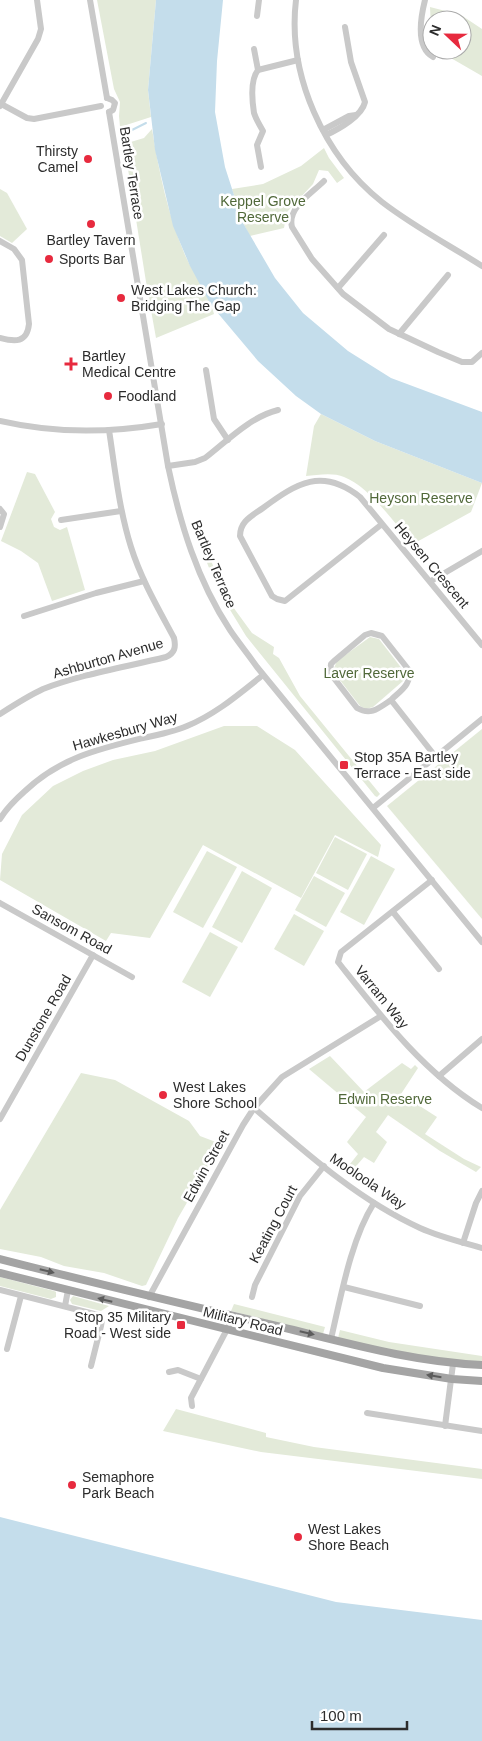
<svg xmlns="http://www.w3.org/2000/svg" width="482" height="1741" font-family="Helvetica,sans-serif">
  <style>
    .green { fill: #e3ead9 }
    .water { fill: #c4ddeb }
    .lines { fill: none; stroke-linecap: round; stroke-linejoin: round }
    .stream { stroke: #c4ddeb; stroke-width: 2 }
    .minor { stroke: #c9c9c9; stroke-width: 6 }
    .major { stroke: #a4a4a4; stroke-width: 8 }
    .oneway { fill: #5c5c5c }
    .poi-dot { fill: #e72a3e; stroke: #fff; stroke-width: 2 }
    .labels { text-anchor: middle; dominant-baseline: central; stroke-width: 5; stroke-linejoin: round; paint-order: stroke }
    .poi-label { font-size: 14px; fill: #2c2c2c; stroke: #fff; text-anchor: start }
    .street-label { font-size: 14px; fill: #2c2c2c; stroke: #fff }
    .park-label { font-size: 14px; fill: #506839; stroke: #fff }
  </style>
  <rect width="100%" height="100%" fill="#fff"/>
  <g class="green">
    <polygon points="97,0 156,0 148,90 151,117 120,127 119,116 120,102 114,89"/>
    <polygon points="430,7 461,15 482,29 482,76 437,50 462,50 462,20 432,20 432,47"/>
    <path d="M152,129C159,172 168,215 185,255C194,275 209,293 214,314L156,338L147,288L124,144L144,138Z"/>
    <polygon points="324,148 329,158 344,178 337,183 328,171 319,170 313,184 287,212 284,228 250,236 243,223 232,189 263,184 301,166"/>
    <polygon points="0,189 7,193 27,229 12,243 0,236"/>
    <path d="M321,414L375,441L482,483L471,512L413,544C394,523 370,487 344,477C333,472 317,475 306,476L314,426Z"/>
    <polygon points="27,472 35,474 55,512 51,519 54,527 60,530 67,527 85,590 52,601 38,563 21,551 1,541"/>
    <polygon points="192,524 197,525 225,596 252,633 274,647 273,654 279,658 300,696 380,794 377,797 375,796 246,636 224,600 211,573"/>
    <polygon points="370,637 379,639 403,670 405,676 403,681 373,707 366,709 360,706 336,675 334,668 337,661"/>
    <polygon points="224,726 257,726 295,750 381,845 378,857 335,835 301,898 203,845 150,938 111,933 106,941 0,880 2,854 22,815 53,786 83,771 113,760 155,751"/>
    <polygon points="482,729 482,919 387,806"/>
    <polygon points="335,837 367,854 348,890 316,873"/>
    <polygon points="207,851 237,867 203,928 173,912"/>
    <polygon points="371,856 395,869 364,925 340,912"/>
    <polygon points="242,871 272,888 242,943 212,927"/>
    <polygon points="314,876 345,893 326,927 295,910"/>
    <polygon points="294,914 324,931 304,966 274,949"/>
    <polygon points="210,932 238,947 210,997 182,982"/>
    <polygon points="330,1056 364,1092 402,1063 411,1069 415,1065 418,1068 401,1094 437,1117 425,1134 464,1159 481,1167 476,1172 440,1151 388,1115 376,1132 387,1142 374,1163 364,1157 351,1172 346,1169 358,1154 347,1142 366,1117 309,1069"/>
    <polygon points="81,1073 115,1080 189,1121 200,1136 221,1144 178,1218 146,1285 142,1286 104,1273 64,1266 41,1257 0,1249 0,1210"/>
    <polygon points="0,1277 54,1291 56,1292 56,1297 51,1299 0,1286"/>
    <polygon points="73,1296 109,1306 101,1311 72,1304 70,1300"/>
    <polygon points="234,1304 325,1327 323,1334 231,1311"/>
    <polygon points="340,1330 389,1342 482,1356 482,1362 444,1360 391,1351 338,1338"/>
    <polygon points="176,1409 266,1433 266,1437 314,1447 482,1469 482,1479 261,1452 163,1431"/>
  </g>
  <g class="water">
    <polygon points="156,0 223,0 217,61 215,112 225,167 243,223 275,278 303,313 348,351 391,378 482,412 482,483 375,441 321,414 296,396 258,361 211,305 190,266 173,226 155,150 148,90"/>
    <polygon points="0,1517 336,1602 482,1620 482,1741 0,1741"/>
  </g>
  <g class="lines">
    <polyline class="stream" points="128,132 146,123"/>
    <g class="minor">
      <polyline points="90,0 107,98"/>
      <path d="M296,0C287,75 324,156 382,202C413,226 449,245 482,266"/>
      <path d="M425,0C421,16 415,47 433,57"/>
      <polyline points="257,16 259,0"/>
      <polyline points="254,49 258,70"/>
      <polyline points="107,98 112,100 115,103 113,110 109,112"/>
      <polyline points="1,104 27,118 34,119 101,106"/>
      <polyline points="0,106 38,39 41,29 37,0"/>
      <path d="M109,112L168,466C180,523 197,580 230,630C238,642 248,654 257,667L482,942"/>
      <polyline points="323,130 349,116 356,115"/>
      <path d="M326,135C339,129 362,116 365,102L351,62L345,27"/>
      <path d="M261,167L257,145L263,131C260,126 256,119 254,113C252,100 250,80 258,70L298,60"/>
      <path d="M324,181C311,194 287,208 292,227L312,259L343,294L389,329L438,352L462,362H472L482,353"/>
      <path d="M0,241L14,249L22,260L29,324C27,343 15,342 0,338"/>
      <polyline points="338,288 384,235"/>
      <polyline points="399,334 448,275"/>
      <polyline points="206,370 214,419 228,440"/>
      <path d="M0,421C52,433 109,433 162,424"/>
      <path d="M168,466L195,462L205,458C227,441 250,417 278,410"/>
      <polyline points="0,509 4,514 0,527"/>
      <polyline points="61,520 121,511"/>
      <path d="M382,524L285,601L277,599L272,596L240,536C240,521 252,516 263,508C297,483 322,467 360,497L482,645"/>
      <polyline points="431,581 482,551"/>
      <polyline points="24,616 96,593 144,581"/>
      <path d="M391,700C379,708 371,716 357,708L330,673L331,664L334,661L365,635L371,633L382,636L408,669C413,684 400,691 391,700L435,756"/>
      <path d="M0,714C14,705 28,696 43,689C82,674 126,667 166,657C175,653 176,647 174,638C158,608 141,579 131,547C119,509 115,469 109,430"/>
      <polyline points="373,808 482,719"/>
      <path d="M0,819C6,809 16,799 25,791C60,758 98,749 143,738C158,735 173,732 187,726C216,714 239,694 263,675"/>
      <path d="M432,880L341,952L338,962C380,1015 423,1072 482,1108"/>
      <polyline points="0,903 132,977"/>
      <polyline points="393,912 439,969"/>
      <polyline points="439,1076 482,1039"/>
      <path d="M254,1108C305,1152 358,1200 420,1228C440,1237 461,1242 482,1248"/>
      <polyline points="0,1119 93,955"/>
      <polyline points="463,1243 476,1203 482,1191"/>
      <polyline points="344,1287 420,1306"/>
      <polyline points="0,1290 98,1315 102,1320 101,1326 91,1366"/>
      <polyline points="149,1297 243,1125 254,1108 282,1077 381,1016"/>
      <polyline points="252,1297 255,1285 300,1196 324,1166"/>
      <polyline points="65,1306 68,1290"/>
      <path d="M331,1339C341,1296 351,1239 374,1203"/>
      <polyline points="7,1349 21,1296"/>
      <polyline points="169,1372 178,1370 201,1379"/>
      <polyline points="192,1406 191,1398 234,1316"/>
      <polyline points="367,1413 482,1431"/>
      <polyline points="445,1426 453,1364"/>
    </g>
    <g class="major">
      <path d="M0,1259C93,1283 187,1305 281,1327C347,1343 413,1362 482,1365"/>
      <polyline points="0,1273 383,1368 452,1379 482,1381"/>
    </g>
  </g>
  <defs><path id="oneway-solid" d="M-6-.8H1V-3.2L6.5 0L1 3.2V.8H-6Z" transform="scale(1.25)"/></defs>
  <g class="oneway">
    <use href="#oneway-solid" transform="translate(47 1271) rotate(14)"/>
    <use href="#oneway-solid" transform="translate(105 1300) rotate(-166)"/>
    <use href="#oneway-solid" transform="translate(307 1333) rotate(13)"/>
    <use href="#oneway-solid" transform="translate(434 1376) rotate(-171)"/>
  </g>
  <g class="poi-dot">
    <circle cx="88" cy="159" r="5"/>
    <circle cx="91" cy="224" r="5"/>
    <circle cx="49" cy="259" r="5"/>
    <circle cx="121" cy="298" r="5"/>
    <path d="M68.5 356.5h5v5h5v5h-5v5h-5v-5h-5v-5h5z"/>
    <circle cx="108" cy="396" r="5"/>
    <rect x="339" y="760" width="10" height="10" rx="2.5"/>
    <circle cx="163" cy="1095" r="5"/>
    <rect x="176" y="1320" width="10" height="10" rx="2.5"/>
    <circle cx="72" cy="1485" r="5"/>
    <circle cx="298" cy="1537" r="5"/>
  </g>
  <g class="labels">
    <g class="poi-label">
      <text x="78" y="151" text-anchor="end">Thirsty<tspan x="78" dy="16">Camel</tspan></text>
      <text x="91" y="240" text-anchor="middle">Bartley Tavern</text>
      <text x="59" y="259">Sports Bar</text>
      <text x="131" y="290">West Lakes Church:<tspan x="131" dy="16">Bridging The Gap</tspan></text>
      <text x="82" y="356">Bartley<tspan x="82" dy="16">Medical Centre</tspan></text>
      <text x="118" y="396">Foodland</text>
      <text x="354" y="757">Stop 35A Bartley<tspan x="354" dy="16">Terrace - East side</tspan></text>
      <text x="173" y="1087">West Lakes<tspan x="173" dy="16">Shore School</tspan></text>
      <text x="171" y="1317" text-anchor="end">Stop 35 Military<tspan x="171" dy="16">Road - West side</tspan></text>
      <text x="82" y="1477">Semaphore<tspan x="82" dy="16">Park Beach</tspan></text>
      <text x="308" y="1529">West Lakes<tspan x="308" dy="16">Shore Beach</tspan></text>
    </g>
    <g class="street-label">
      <text transform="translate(132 173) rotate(81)">Bartley Terrace</text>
      <text transform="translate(214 564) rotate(67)">Bartley Terrace</text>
      <text transform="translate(432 565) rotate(50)">Heysen Crescent</text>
      <text transform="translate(108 658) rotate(-16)">Ashburton Avenue</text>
      <text transform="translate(125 731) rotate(-16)">Hawkesbury Way</text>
      <text transform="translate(72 929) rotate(29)">Sansom Road</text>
      <text transform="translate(382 997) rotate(51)">Varram Way</text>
      <text transform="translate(43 1018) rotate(-60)">Dunstone Road</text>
      <text transform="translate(206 1166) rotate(-61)">Edwin Street</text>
      <text transform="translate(368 1181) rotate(34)">Mooloola Way</text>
      <text transform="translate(273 1224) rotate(-62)">Keating Court</text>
      <text transform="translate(243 1321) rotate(14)">Military Road</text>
    </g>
    <g class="park-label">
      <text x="263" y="201">Keppel Grove<tspan x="263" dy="16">Reserve</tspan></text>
      <text x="421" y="498">Heyson Reserve</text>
      <text x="369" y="673">Laver Reserve</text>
      <text x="385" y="1099">Edwin Reserve</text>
    </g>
  </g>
  <g transform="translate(447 35) rotate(292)"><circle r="24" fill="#ffffff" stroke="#ababab"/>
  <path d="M0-4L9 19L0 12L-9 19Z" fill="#e72a3e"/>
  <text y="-8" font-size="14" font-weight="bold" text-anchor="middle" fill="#2c2c2c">N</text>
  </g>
  <path d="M312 1721v8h95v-8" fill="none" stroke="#2c2c2c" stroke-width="2.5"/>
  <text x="320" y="1721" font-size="15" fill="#2c2c2c" stroke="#ffffff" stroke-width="4" paint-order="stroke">100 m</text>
</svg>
